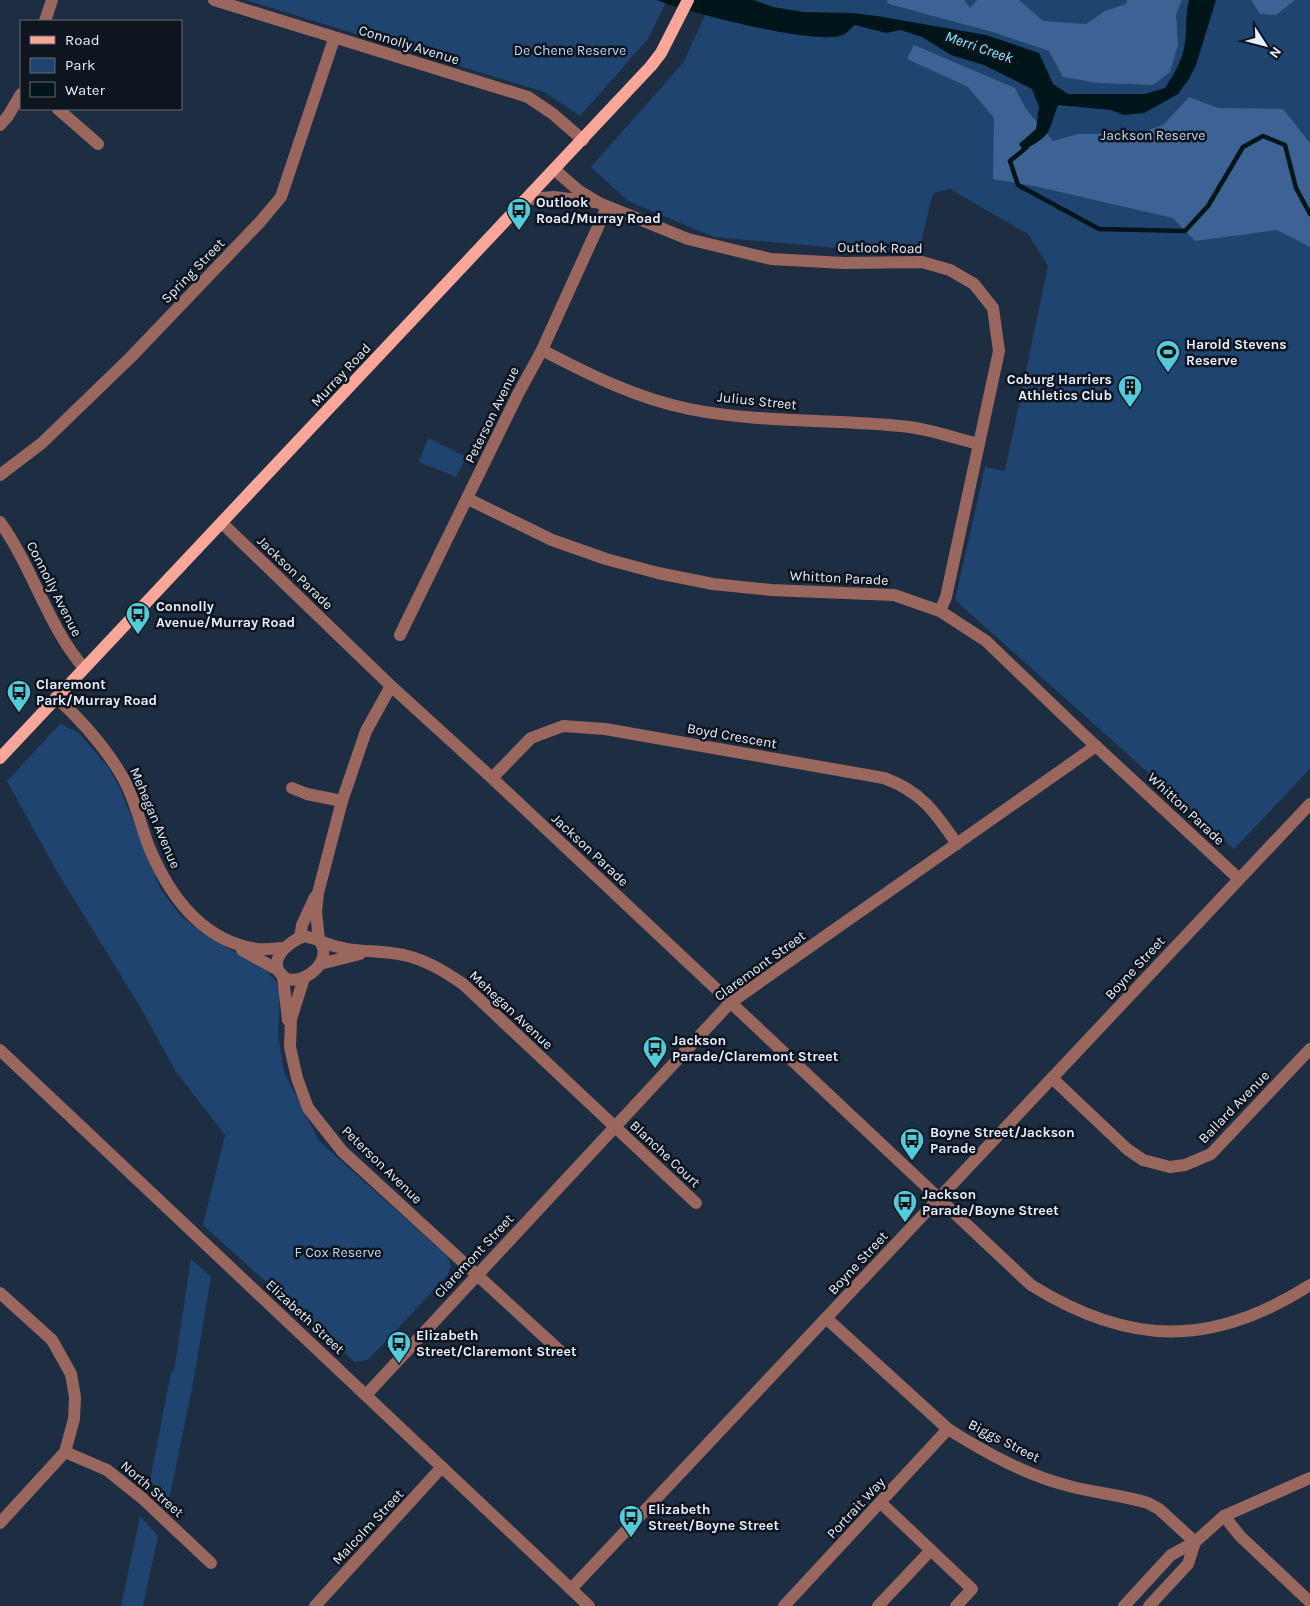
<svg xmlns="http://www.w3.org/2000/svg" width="1310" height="1606" font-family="Karla,sans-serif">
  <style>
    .green { fill: #1f4470 }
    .forest { fill: #3c6393 }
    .water { fill: #001519 }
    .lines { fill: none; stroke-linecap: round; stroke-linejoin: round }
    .stream { stroke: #001519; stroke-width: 4.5 }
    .minor { stroke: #9a675e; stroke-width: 12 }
    .major { stroke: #faa698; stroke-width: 12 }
    .labels { text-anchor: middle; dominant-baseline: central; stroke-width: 5; stroke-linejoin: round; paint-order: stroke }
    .street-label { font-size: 14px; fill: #e5effd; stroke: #0e151e }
    .park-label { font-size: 14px; fill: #bfd7f4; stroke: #0e151e }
    .poi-label { font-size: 14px; font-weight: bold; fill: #e5effd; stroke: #0e151e; text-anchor: start }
    .water-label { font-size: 15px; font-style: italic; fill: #8befff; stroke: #0e151e }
  </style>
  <rect width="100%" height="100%" fill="#1d2d42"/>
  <g class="green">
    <polygon points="246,0 667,0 648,39 580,116 544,92"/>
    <polygon points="712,0 1310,0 1310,769 1234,849 955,600 985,467 1005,471 1048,266 1028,234 950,189 933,193 918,255 714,237 628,201 591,167 683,63"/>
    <polygon points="428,438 466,457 456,477 419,462"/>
    <polygon points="60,724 78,732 108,767 119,786 161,890 181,916 201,932 266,970 276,982 280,994 278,1034 284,1072 319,1141 447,1256 451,1266 447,1276 368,1360 355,1362 203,1225 225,1135 176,1072 139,1005 56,870 7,781"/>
    <polygon points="191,1259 211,1277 192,1389 169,1499 150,1481 171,1372 174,1371"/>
    <polygon points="140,1516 158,1536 143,1606 121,1606"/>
  </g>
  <g class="forest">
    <polygon points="886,0 964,0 970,8 977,0 1019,0 1043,21 1086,24 1105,11 1126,4 1127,0 1182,0 1176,14 1178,45 1170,72 1153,85 1098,83 1063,77 1049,51 996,33 889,4"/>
    <polygon points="1251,0 1295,0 1276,15 1260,14"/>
    <polygon points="914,45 1015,88 1026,109 1053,141 1078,134 1135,134 1163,125 1189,97 1218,108 1283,109 1310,143 1310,247 1277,230 1195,241 1173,218 1034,186 993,179 994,118 968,87 907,59"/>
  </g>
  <path class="water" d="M656,0H754L773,7L804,12L851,13L877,16L986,35L1039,53L1053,84L1068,94H1145L1165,88C1174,74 1183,60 1185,42C1187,27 1185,15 1189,0H1216L1196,65L1189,79L1178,94L1144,113L1124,115L1111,110L1058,105C1048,132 1052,136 1023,150L1019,144L1036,129L1039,107L1032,89L984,65L951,55L922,37L901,30L886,33L855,25C851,28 847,33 843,35C813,46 689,12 656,0Z"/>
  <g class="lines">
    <polyline class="stream" points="1027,147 1010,161 1018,185 1099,229 1185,231 1208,206 1243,147 1263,136 1285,145 1296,188 1310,214"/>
    <g class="minor">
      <polyline points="214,0 528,97 553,114 583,140"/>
      <polyline points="45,21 52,0"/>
      <polyline points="58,109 98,144"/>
      <polyline points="0,125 8,116 21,94"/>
      <polyline points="555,170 579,191 599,203 688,239 771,259 844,263 922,262 950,270 974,284 993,308 999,351 946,597 940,611"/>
      <polyline points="528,199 554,197 594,202"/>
      <path d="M542,350C590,375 636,398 689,409C759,423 831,419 901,426C927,428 954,438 979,444"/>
      <polyline points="0,475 42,443 131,357 260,222 281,197 334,39"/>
      <polyline points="468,499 552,540 606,559 658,573 713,584 771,590 894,595 940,611 986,641 1084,735 1239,879"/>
      <path d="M0,522C33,568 47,625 84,668"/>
      <path d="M222,523L391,686L492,778L1031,1285C1129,1346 1212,1348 1310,1285"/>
      <polyline points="400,635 518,394 542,350 607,207"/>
      <path d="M56,697C81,720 105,747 122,776C135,798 140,824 149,847C169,895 202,941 257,949C266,950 275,948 284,948"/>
      <path d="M492,778L531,738L563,726L605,729L884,778C922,792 935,812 957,844"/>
      <polyline points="292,788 307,794 342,801"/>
      <path d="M304,936L319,940C334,960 307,984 287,979C263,964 287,942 304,936Z"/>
      <polyline points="300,938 302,925 315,897"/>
      <polyline points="319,940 316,912 318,893 342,801 366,731 391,686"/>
      <path d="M320,941C350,954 374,949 404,955C426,960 444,971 463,984L696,1203"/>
      <polyline points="242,950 278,970"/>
      <polyline points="320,964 360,954"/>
      <polyline points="283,977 288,1020"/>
      <polyline points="304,978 291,1019 290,1047 297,1078 308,1108 342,1151 561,1352"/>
      <polyline points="0,1050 589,1606"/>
      <polyline points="1052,1078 1127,1149 1143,1160 1170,1167 1185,1165 1211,1154 1310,1049"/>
      <polyline points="0,1293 52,1340 71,1374 75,1397 74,1419 65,1452 0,1523"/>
      <path d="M826,1318L948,1429C986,1453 1026,1475 1069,1486C1095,1493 1122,1495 1148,1503L1159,1509L1195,1542"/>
      <polyline points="366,1395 730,1003 1096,746"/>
      <polyline points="65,1452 107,1470 142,1498 211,1563"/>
      <polyline points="881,1503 972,1589 956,1606"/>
      <polyline points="1224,1516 1240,1536 1310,1602"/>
      <polyline points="571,1589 1310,804"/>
      <polyline points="315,1606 442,1467"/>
      <polyline points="784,1606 948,1429"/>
      <polyline points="878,1606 931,1550"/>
      <polyline points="1124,1606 1171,1555 1195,1542 1224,1516 1310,1478"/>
      <polyline points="1149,1606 1188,1564 1195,1542"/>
    </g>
    <polyline class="major" points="0,758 651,66 661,53 688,0"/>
  </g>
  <defs>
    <symbol id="bus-pin" viewBox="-11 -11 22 30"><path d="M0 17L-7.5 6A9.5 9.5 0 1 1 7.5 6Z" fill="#53cbdb" stroke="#0e151e"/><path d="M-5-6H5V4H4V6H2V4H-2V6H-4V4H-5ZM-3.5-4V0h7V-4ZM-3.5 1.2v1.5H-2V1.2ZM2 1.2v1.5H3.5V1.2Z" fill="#111"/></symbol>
    <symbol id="stadium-pin" viewBox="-11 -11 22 30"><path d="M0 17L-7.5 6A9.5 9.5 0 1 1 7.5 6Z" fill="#53cbdb" stroke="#0e151e"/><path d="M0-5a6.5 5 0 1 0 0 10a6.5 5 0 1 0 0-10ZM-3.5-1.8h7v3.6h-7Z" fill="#111"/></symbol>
    <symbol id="building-pin" viewBox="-11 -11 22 30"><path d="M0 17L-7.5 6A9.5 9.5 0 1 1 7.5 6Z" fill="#53cbdb" stroke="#0e151e"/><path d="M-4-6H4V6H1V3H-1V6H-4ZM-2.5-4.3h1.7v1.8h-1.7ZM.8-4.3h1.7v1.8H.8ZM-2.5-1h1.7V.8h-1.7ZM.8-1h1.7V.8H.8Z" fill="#111"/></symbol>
  </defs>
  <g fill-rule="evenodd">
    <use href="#bus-pin" x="505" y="196" width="28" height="38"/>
    <use href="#stadium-pin" x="1154" y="338" width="28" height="38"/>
    <use href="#building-pin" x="1116" y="373" width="28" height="38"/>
    <use href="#bus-pin" x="124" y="600" width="28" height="38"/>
    <use href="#bus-pin" x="5" y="678" width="28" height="38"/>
    <use href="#bus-pin" x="641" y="1034" width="28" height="38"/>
    <use href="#bus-pin" x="898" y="1126" width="28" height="38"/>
    <use href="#bus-pin" x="891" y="1188" width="28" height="38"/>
    <use href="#bus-pin" x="385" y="1329" width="28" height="38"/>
    <use href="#bus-pin" x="617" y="1503" width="28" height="38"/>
  </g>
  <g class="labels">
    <g class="street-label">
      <text transform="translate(409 45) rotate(17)">Connolly Avenue</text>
      <text transform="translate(880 248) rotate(1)">Outlook Road</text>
      <text transform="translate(193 271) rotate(-46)">Spring Street</text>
      <text transform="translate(341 375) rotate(-47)">Murray Road</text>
      <text transform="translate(757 401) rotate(6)">Julius Street</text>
      <text transform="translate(492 415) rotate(-64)">Peterson Avenue</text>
      <text transform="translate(295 573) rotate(44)">Jackson Parade</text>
      <text transform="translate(839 578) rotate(3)">Whitton Parade</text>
      <text transform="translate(54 589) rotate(63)">Connolly Avenue</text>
      <text transform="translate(732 736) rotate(10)">Boyd Crescent</text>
      <text transform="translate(1186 809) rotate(43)">Whitton Parade</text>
      <text transform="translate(155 818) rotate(67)">Mehegan Avenue</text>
      <text transform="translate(590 850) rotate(43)">Jackson Parade</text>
      <text transform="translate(760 966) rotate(-36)">Claremont Street</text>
      <text transform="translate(1135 968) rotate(-47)">Boyne Street</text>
      <text transform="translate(511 1010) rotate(43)">Mehegan Avenue</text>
      <text transform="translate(1234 1107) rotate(-46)">Ballard Avenue</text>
      <text transform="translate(665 1154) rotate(43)">Blanche Court</text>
      <text transform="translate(382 1165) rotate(44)">Peterson Avenue</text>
      <text transform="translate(474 1256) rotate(-47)">Claremont Street</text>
      <text transform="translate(858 1263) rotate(-47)">Boyne Street</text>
      <text transform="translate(305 1317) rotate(43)">Elizabeth Street</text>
      <text transform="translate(1004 1441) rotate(27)">Biggs Street</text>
      <text transform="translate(152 1489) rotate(41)">North Street</text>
      <text transform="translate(856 1508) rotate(-47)">Portrait Way</text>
      <text transform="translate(368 1527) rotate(-47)">Malcolm Street</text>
    </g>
    <g class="park-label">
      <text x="570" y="50">De Chene Reserve</text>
      <text x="1153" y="135">Jackson Reserve</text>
      <text x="338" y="1252">F Cox Reserve</text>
    </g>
    <g class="poi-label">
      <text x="536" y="202">Outlook<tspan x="536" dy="16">Road/Murray Road</tspan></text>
      <text x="1186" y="344">Harold Stevens<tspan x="1186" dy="16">Reserve</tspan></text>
      <text x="1112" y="379" text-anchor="end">Coburg Harriers<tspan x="1112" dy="16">Athletics Club</tspan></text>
      <text x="156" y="606">Connolly<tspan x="156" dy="16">Avenue/Murray Road</tspan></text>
      <text x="36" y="684">Claremont<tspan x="36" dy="16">Park/Murray Road</tspan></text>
      <text x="672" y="1040">Jackson<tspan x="672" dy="16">Parade/Claremont Street</tspan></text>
      <text x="930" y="1132">Boyne Street/Jackson<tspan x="930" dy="16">Parade</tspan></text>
      <text x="922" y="1194">Jackson<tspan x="922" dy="16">Parade/Boyne Street</tspan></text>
      <text x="416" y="1335">Elizabeth<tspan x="416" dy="16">Street/Claremont Street</tspan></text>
      <text x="648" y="1509">Elizabeth<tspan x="648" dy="16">Street/Boyne Street</tspan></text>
    </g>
    <g class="water-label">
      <text transform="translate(979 47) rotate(19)">Merri Creek</text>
    </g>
  </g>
  <rect x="20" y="20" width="162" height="90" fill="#0e151e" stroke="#646c77"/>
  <rect x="30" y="36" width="25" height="8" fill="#faa698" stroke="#646c77"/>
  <text x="65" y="45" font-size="15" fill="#e5effd">Road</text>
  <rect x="30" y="58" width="25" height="15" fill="#1f4470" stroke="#646c77"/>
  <text x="65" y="70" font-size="15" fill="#e5effd">Park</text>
  <rect x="30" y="82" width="25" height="15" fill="#001519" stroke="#646c77"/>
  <text x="65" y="95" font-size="15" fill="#e5effd">Water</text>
  <g transform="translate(1265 45) rotate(126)" stroke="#0e151e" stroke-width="4" paint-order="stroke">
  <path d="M0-4L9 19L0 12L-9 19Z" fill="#e5effd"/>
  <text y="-8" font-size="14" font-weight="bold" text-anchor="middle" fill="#e5effd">N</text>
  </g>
</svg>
